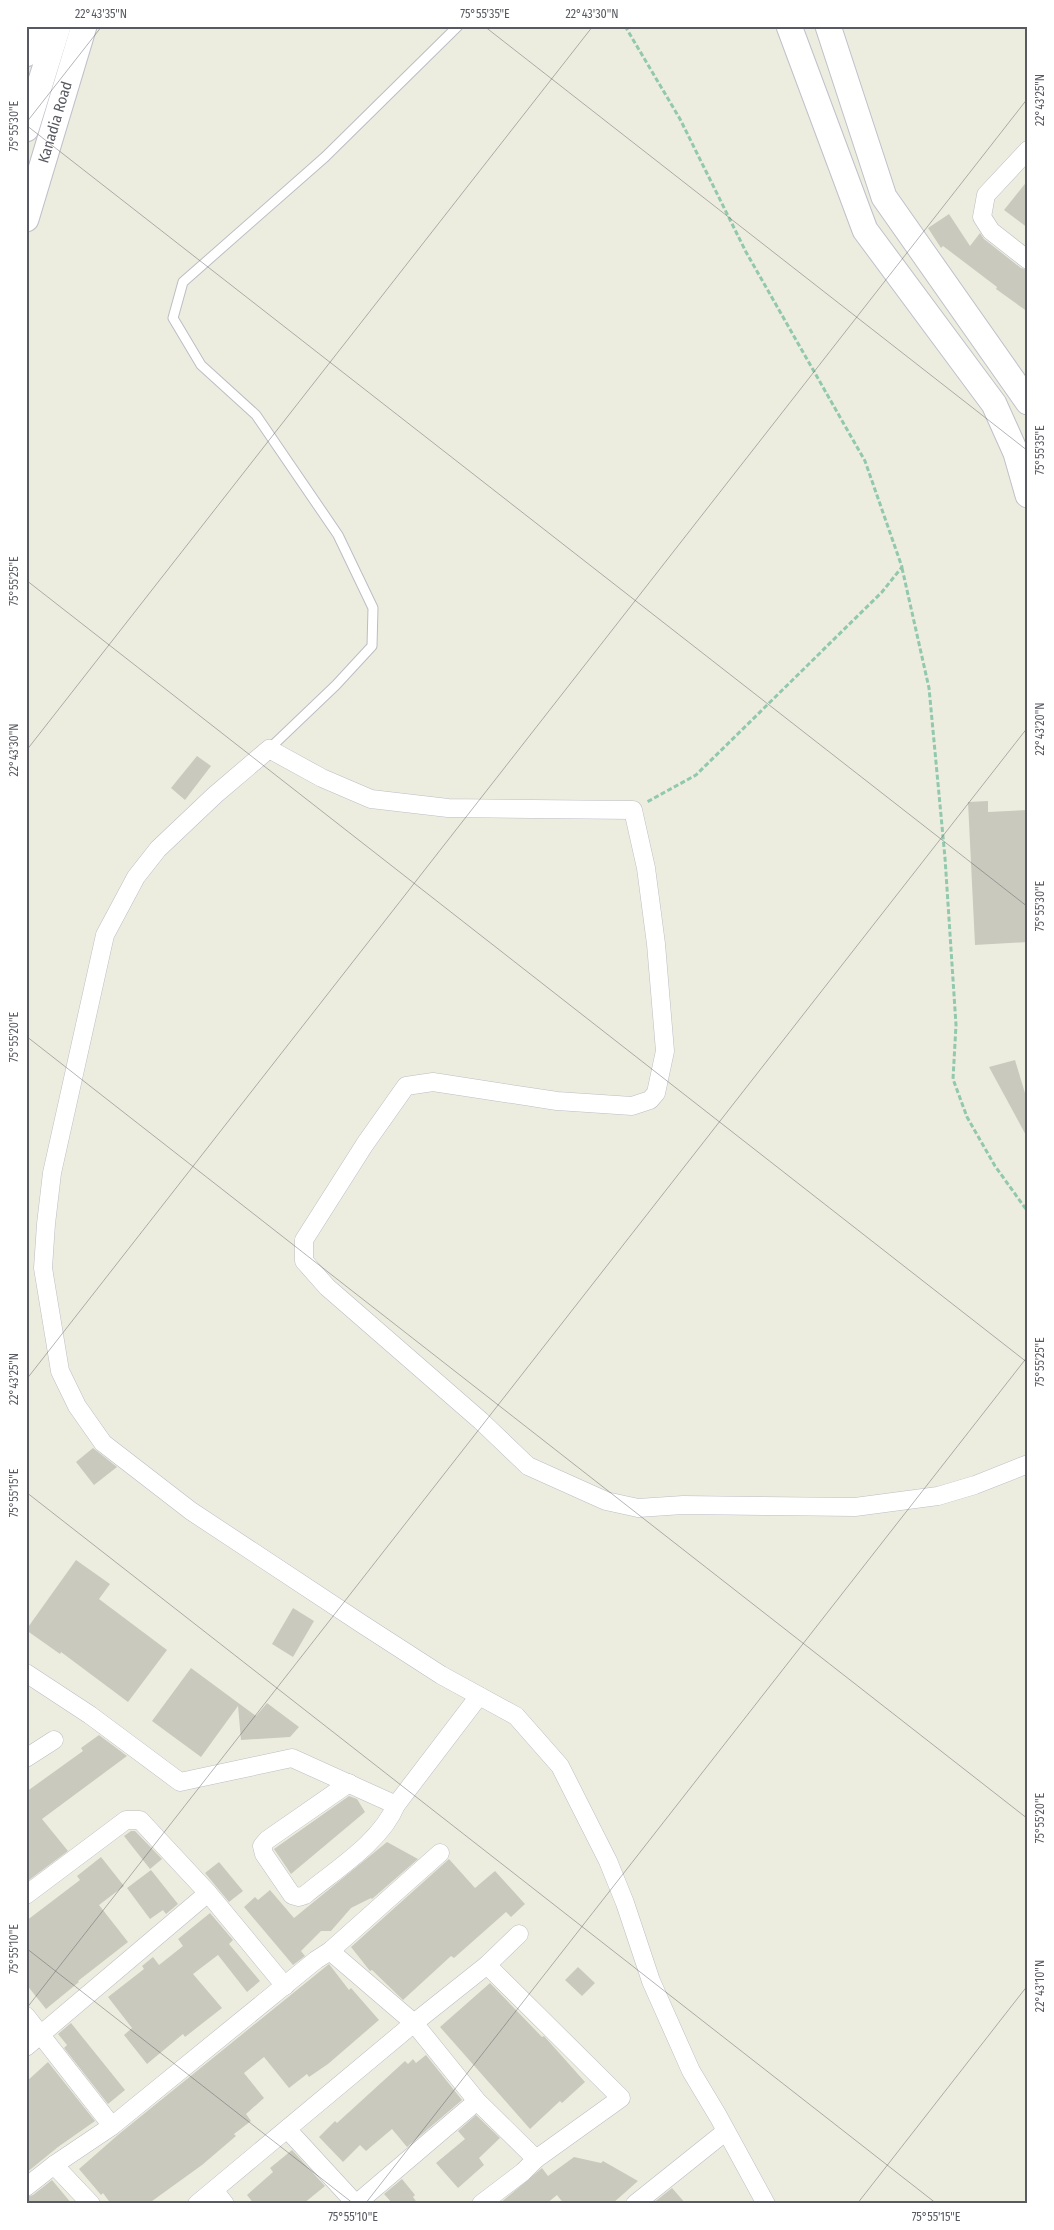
<svg xmlns="http://www.w3.org/2000/svg" width="1054" height="2230" font-family="'Fira Sans Condensed',sans-serif">
  <style>
    .building { fill: #cac9be }
    .lines { fill: none; stroke-linecap: round; stroke-linejoin: round }
    .lane-casing { stroke: #bcbdc4; stroke-width: 11 }
    .street-casing { stroke: #bcbdc4; stroke-width: 19 }
    .secondary-casing { stroke: #bfc0ca; stroke-width: 27 }
    .path { stroke: #91c8ae; stroke-width: 3; stroke-dasharray: 5 2.5; stroke-linecap: butt }
    .lane { stroke: #fff; stroke-width: 9 }
    .street { stroke: #fff; stroke-width: 18 }
    .secondary { stroke: #fff; stroke-width: 25 }
    .ticks { fill: none; stroke: #585a62; stroke-width: 1; stroke-opacity: 0.45 }
    .labels { text-anchor: middle; dominant-baseline: central; stroke-width: 5; stroke-linejoin: round; paint-order: stroke }
    .street-label { font-size: 15px; fill: #585a62; stroke: #fff }
    .neatline { fill: none; stroke: #585a62; stroke-width: 2 }
    .ticks-label { font-size: 12px; text-anchor: middle; fill: #585a62 }
  </style>
  <rect width="100%" height="100%" fill="#ededdf"/>
  <g class="building">
    <polygon points="1028,180 1028,228 1004,210"/>
    <polygon points="949,214 970,246 980,233 984,239 1021,268 1028,270 1028,312 996,289 997,287 943,246 941,248 928,228"/>
    <polygon points="197,756 211,766 185,800 171,788"/>
    <polygon points="988,801 988,812 1028,810 1028,942 975,945 968,802"/>
    <polygon points="1015,1060 1028,1103 1028,1139 989,1067"/>
    <polygon points="93,1448 117,1467 94,1485 76,1462"/>
    <polygon points="76,1560 110,1584 99,1599 167,1650 128,1702 61,1652 60,1654 26,1630"/>
    <polygon points="293,1608 314,1621 293,1657 272,1644"/>
    <polygon points="191,1668 256,1716 267,1703 299,1727 290,1737 241,1740 238,1706 201,1757 152,1721"/>
    <polygon points="99,1735 127,1756 42,1819 68,1851 29,1880 26,1877 26,1792 83,1751 81,1748"/>
    <polygon points="349,1796 357,1799 365,1812 291,1874 274,1849"/>
    <polygon points="131,1831 135,1831 162,1859 150,1869 124,1836"/>
    <polygon points="387,1842 418,1859 372,1899 371,1898 351,1908 331,1931 321,1931 301,1951 305,1956 293,1965 244,1907 255,1897 258,1900 270,1890 294,1918"/>
    <polygon points="101,1857 124,1886 99,1905 128,1942 78,1981 79,1982 46,2009 26,1984 26,1921 80,1880 77,1876"/>
    <polygon points="449,1859 475,1888 495,1871 525,1904 511,1917 506,1912 454,1958 451,1956 403,2000 372,1970 370,1971 351,1947"/>
    <polygon points="219,1862 243,1891 229,1902 205,1873"/>
    <polygon points="151,1870 178,1904 166,1914 163,1910 150,1919 127,1888"/>
    <polygon points="210,1913 233,1940 229,1944 260,1981 247,1992 218,1955 193,1974 222,2008 185,2037 183,2034 147,2064 124,2035 132,2028 108,1997 144,1969 142,1966 153,1957 159,1965 183,1946 178,1939"/>
    <polygon points="329,1964 349,1990 351,1988 379,2020 328,2064 309,2077 307,2074 289,2088 264,2057 244,2073 264,2098 246,2114 251,2121 234,2134 236,2136 202,2165 148,2204 111,2204 103,2193 101,2195 79,2169 119,2134"/>
    <polygon points="578,1967 595,1983 582,1996 565,1980"/>
    <polygon points="490,1983 542,2037 544,2036 585,2082 562,2103 560,2101 530,2129 440,2027"/>
    <polygon points="71,2023 125,2090 108,2104 64,2048 67,2045 58,2034"/>
    <polygon points="426,2055 462,2100 407,2147 392,2129 366,2151 360,2145 343,2162 319,2137 335,2121 337,2123 405,2061 408,2064 413,2059 416,2063"/>
    <polygon points="48,2062 95,2121 58,2147 26,2173 26,2082"/>
    <polygon points="476,2115 500,2138 479,2158 484,2165 458,2188 436,2163 465,2139 458,2131"/>
    <polygon points="292,2150 325,2186 303,2204 254,2204 247,2195 273,2172 270,2168"/>
    <polygon points="574,2157 601,2163 603,2161 638,2181 612,2204 564,2204 557,2195 546,2204 499,2204 542,2168 548,2176"/>
    <polygon points="402,2179 415,2195 413,2197 418,2204 393,2204 384,2194"/>
    <polygon points="52,2180 72,2204 26,2204 26,2197 33,2195"/>
    <polygon points="672,2188 686,2204 652,2204"/>
  </g>
  <g class="lines">
    <defs>
      <polyline id="lane" points="269,749 336,685 372,646 373,608 338,535 256,415 201,365 173,318 183,282 325,157 458,26"/>
      <g id="street">
        <polyline points="1028,150 986,195 982,217 991,231 1028,260"/>
        <polyline points="26,1673 90,1715 180,1782 292,1758 396,1805"/>
        <polyline points="26,1758 54,1740"/>
        <path d="M349,1783L267,1840L262,1846L264,1854L292,1895L299,1897L305,1895C335,1870 381,1842 396,1805L479,1696"/>
        <polyline points="26,1895 126,1820 140,1820 208,1893 285,1986"/>
        <polyline points="330,1951 414,2023 477,2101 536,2159 523,2172 481,2204"/>
        <polyline points="487,1965 621,2098 536,2159"/>
        <polyline points="26,2016 112,2126"/>
        <polyline points="26,2047 208,1893"/>
        <polyline points="287,2129 356,2204"/>
        <polyline points="54,2165 91,2204"/>
        <polyline points="26,2187 54,2165 112,2126 316,1960 330,1951 440,1853"/>
        <polyline points="214,2190 225,2204"/>
        <polyline points="197,2204 414,2023 487,1965 519,1934"/>
        <polyline points="356,2204 477,2101"/>
        <polyline points="635,2204 725,2132"/>
        <polyline points="766,2204 718,2116 691,2071 651,1981 625,1903 608,1861 560,1766 516,1716 441,1675 362,1624 191,1511 103,1443 77,1406 60,1371 43,1268 46,1224 52,1173 105,935 136,877 158,849 215,795 269,749 322,778 371,799 448,808 633,810 646,868 656,944 665,1051 656,1093 650,1100 632,1106 557,1101 433,1082 406,1086 365,1144 304,1240 304,1261 327,1287 481,1421 528,1466 606,1501 638,1508 683,1505 855,1507 938,1496 975,1485 1028,1464"/>
      </g>
      <g id="secondary">
        <polyline points="789,26 865,230 994,404 1016,453 1028,495"/>
        <polyline points="828,26 884,197 1028,402"/>
        <polyline points="26,54 35,26"/>
        <polyline points="26,129 58,26"/>
        <path id="s1" d="M26,219L84,26"/>
      </g>
    </defs>
    <use href="#lane" class="lane-casing"/>
    <use href="#street" class="street-casing"/>
    <use href="#secondary" class="secondary-casing"/>
    <g class="path">
      <polyline points="625,26 680,119 746,252 865,461 902,567 882,592 696,775 647,802"/>
      <polyline points="902,568 929,688 945,858 956,1025 953,1079 967,1117 995,1166 1028,1212"/>
    </g>
    <use href="#lane" class="lane"/>
    <use href="#street" class="street"/>
    <use href="#secondary" class="secondary"/>
  </g>
  <path class="ticks" d="M484,26L1028,451M26,123L102,26M26,125L1028,907M26,580L1028,1363M26,751L593,26M26,1036L1028,1819M26,1380L1028,98M26,1492L937,2204M26,1948L354,2204M26,2009L1028,727M365,2204L1028,1356M857,2204L1028,1985"/>
  <g class="labels">
    <g class="street-label">
      <text stroke="none"><textPath href="#s1" startOffset="101">Kanadia Road</textPath></text>
    </g>
  </g>
  <rect width="1054" height="2230" fill="none" stroke="#ffffff" stroke-width="55"/>
  <rect x="28" y="28" width="998" height="2174" class="neatline"/>
  <g class="ticks-label">
    <text x="101" y="18">22°43'35"N</text>
    <text x="485" y="18">75°55'35"E</text>
    <text x="592" y="18">22°43'30"N</text>
    <text transform="translate(1040 100) rotate(-90)" y="4">22°43'25"N</text>
    <text transform="translate(14 126) rotate(-90)" y="4">75°55'30"E</text>
    <text transform="translate(1040 450) rotate(-90)" y="4">75°55'35"E</text>
    <text transform="translate(14 581) rotate(-90)" y="4">75°55'25"E</text>
    <text transform="translate(1040 729) rotate(-90)" y="4">22°43'20"N</text>
    <text transform="translate(14 750) rotate(-90)" y="4">22°43'30"N</text>
    <text transform="translate(1040 906) rotate(-90)" y="4">75°55'30"E</text>
    <text transform="translate(14 1037) rotate(-90)" y="4">75°55'20"E</text>
    <text transform="translate(1040 1362) rotate(-90)" y="4">75°55'25"E</text>
    <text transform="translate(14 1379) rotate(-90)" y="4">22°43'25"N</text>
    <text transform="translate(14 1493) rotate(-90)" y="4">75°55'15"E</text>
    <text transform="translate(1040 1818) rotate(-90)" y="4">75°55'20"E</text>
    <text transform="translate(14 1949) rotate(-90)" y="4">75°55'10"E</text>
    <text transform="translate(1040 1986) rotate(-90)" y="4">22°43'10"N</text>
    <text x="353" y="2221">75°55'10"E</text>
    <text x="936" y="2221">75°55'15"E</text>
  </g>
</svg>
